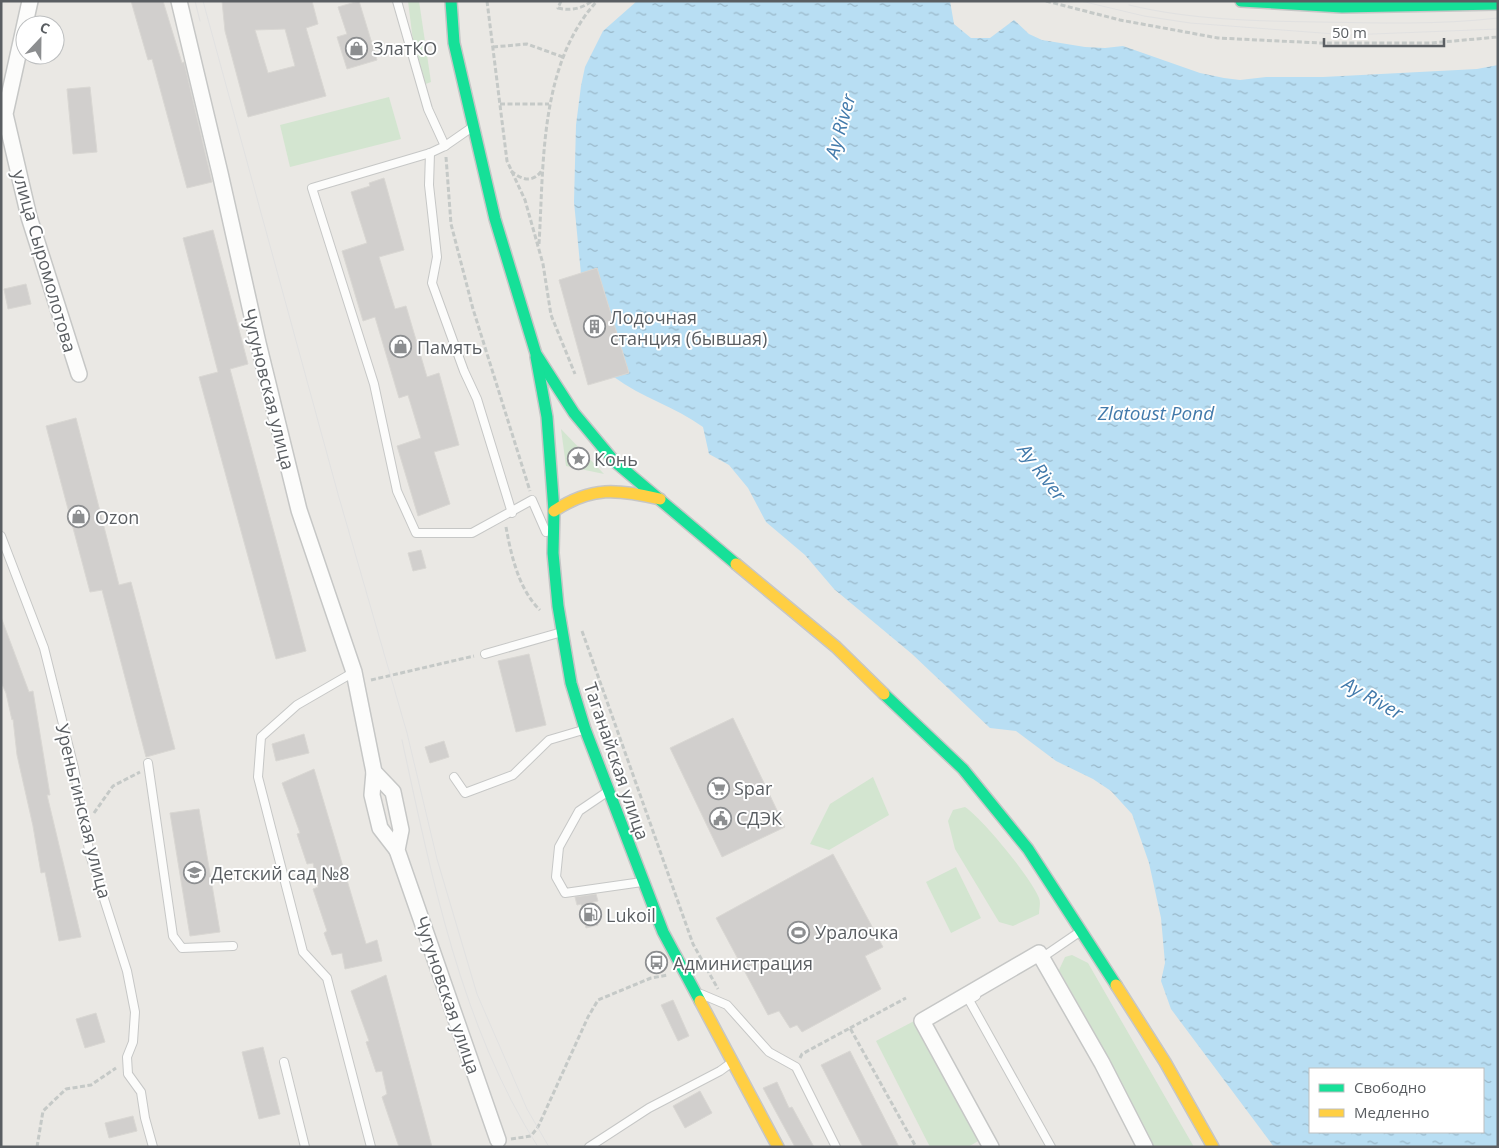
<svg xmlns="http://www.w3.org/2000/svg" width="1499" height="1148" font-family="'Open Sans',sans-serif">
  <style>
    .grass { fill: #d3e5d0 }
    .water { fill: url(#water-ripples); fill-rule: evenodd }
    .building { fill: #d1cfcd; stroke: #d9d7d3; fill-rule: evenodd }
    .lines { fill: none; stroke-linecap: round; stroke-linejoin: round }
    .lane-casing { stroke: #c6c7c6; stroke-width: 10 }
    .street-casing { stroke: #c6c7c6; stroke-width: 18 }
    .fast-casing { stroke: #c6c6c6; stroke-width: 14 }
    .slow-casing { stroke: #c6c6c6; stroke-width: 14 }
    .path { stroke: #c5c9c7; stroke-width: 3; stroke-dasharray: 5 2.5; stroke-linecap: butt }
    .lane { stroke: #fcfcfb; stroke-width: 8 }
    .street { stroke: #fcfcfb; stroke-width: 15 }
    .fast { stroke: #16e098; stroke-width: 11 }
    .slow { stroke: #ffcf43; stroke-width: 11 }
    .tram { stroke: #e1e1e1; stroke-width: 1 }
    .labels { text-anchor: middle; dominant-baseline: central; stroke-width: 4; stroke-linejoin: round; paint-order: stroke }
    .poi-label { font-size: 18px; fill: #5a5e62; stroke: #fff; text-anchor: start }
    .street-label { font-size: 18px; fill: #5a5e62; stroke: #fff }
    .water-label { font-size: 19px; font-style: italic; fill: #427aab; stroke: #fff }
  </style>
  <defs>
    <pattern id="water-ripples" width="26" height="14" patternUnits="userSpaceOnUse" patternTransform="scale(1.25)"><rect width="26" height="14" fill="#b8def3"/><path d="M2 4q2-2 4 0t4 0M15 11q2-2 4 0t4 0" fill="none" stroke="#99b7c8"/></pattern>
  </defs>
  <rect width="100%" height="100%" fill="#eae8e4"/>
  <g class="grass">
    <polygon points="408,1 419,1 431,82 423,85 414,49"/>
    <polygon points="389,97 401,139 290,167 280,125"/>
    <polygon points="561,429 604,474 566,466"/>
    <polygon points="873,777 889,815 829,850 810,844 830,804"/>
    <path d="M965,807C982,818 1032,879 1039,898C1041,903 1039,909 1039,914L1013,926L999,922L955,849L948,821L953,810Z"/>
    <polygon points="956,867 981,918 951,933 926,882"/>
    <polygon points="1072,955 1088,963 1194,1147 1151,1147 1102,1046 1059,970 1065,957"/>
    <polygon points="916,1020 980,1140 968,1147 930,1147 876,1041"/>
  </g>
  <path class="water" d="M637,1H950L954,24L971,38H990L1014,20L1029,34L1042,40L1085,47L1105,48L1123,46L1200,73L1224,78L1240,80L1266,77H1323L1477,69L1498,65V1147H1274L1171,1009L1161,981L1165,963L1161,918L1149,863L1132,814L1111,791L1093,779L1056,761L1016,731L990,728L912,654L834,589L805,555L766,522L748,488L729,465L709,454L703,427C674,406 642,398 614,377L629,373L597,268L581,274L574,202L576,125L581,86L585,67L603,31ZM1310,1069H1483V1132H1310Z"/>
  <g class="building">
    <polygon points="131,1 163,1 182,63 184,62 212,182 187,188 152,59 148,60"/>
    <path d="M222,1H312L318,24L306,28L326,96L248,117L225,31ZM285,29L295,66L268,73L255,30Z"/>
    <polygon points="359,1 377,60 347,69 337,37 347,34 338,7"/>
    <polygon points="90,87 97,152 73,154 67,89"/>
    <polygon points="384,178 404,250 379,257 395,309 406,306 427,377 439,373 459,445 434,452 450,504 418,516 397,446 421,438 408,395 399,398 375,317 363,321 342,251 367,243 351,192 370,186 369,183"/>
    <polygon points="213,230 248,364 230,369 306,651 276,659 199,377 218,372 183,238"/>
    <polygon points="597,268 629,373 588,385 559,280"/>
    <polygon points="26,284 31,304 8,309 4,289"/>
    <polygon points="76,418 119,585 131,582 175,749 146,757 102,590 90,592 46,426"/>
    <polygon points="421,550 426,568 413,571 408,553"/>
    <polygon points="1,617 29,692 33,691 50,795 47,795 81,937 59,941 45,872 41,873 33,826 17,755 13,719 12,720 6,693 1,682"/>
    <polygon points="529,654 546,725 516,732 498,661"/>
    <polygon points="733,718 785,827 722,857 670,748"/>
    <polygon points="304,734 309,753 276,761 272,744"/>
    <polygon points="444,741 449,757 430,763 425,747"/>
    <polygon points="314,769 366,944 377,940 382,961 345,969 342,953 332,955 324,933 327,931 313,889 318,887 313,863 307,864 297,834 300,833 282,783"/>
    <polygon points="199,809 220,932 190,936 170,813"/>
    <polygon points="833,854 883,947 865,956 881,989 802,1032 797,1025 790,1028 779,1011 768,1015 716,918"/>
    <polygon points="596,894 598,901 593,902 598,925 586,928 581,904 577,905 575,897"/>
    <polygon points="386,975 432,1147 399,1147 382,1097 387,1094 382,1071 376,1072 366,1042 369,1041 351,991"/>
    <polygon points="673,1000 689,1036 678,1041 661,1005"/>
    <polygon points="96,1013 105,1042 85,1048 76,1019"/>
    <polygon points="263,1047 280,1114 259,1119 242,1052"/>
    <polygon points="850,1051 899,1147 863,1147 821,1065"/>
    <polygon points="777,1082 789,1108 792,1107 814,1147 795,1147 763,1088"/>
    <polygon points="700,1091 712,1113 685,1128 673,1106"/>
    <polygon points="133,1116 137,1131 109,1138 105,1123"/>
  </g>
  <g class="lines">
    <defs>
      <g id="lane">
        <polyline points="397,1 428,109 445,146"/>
        <polyline points="471,128 445,146 430,153 312,188 374,384 397,491 416,533 472,533 532,500 546,532"/>
        <polyline points="430,153 429,185 437,257 432,283 464,371 477,399 512,513"/>
        <polyline points="1,536 44,648 74,768 90,855 127,971 135,1012 133,1042 127,1057 128,1074 141,1092 145,1118 153,1147"/>
        <polyline points="485,654 562,632"/>
        <polyline points="354,672 297,705 261,737 258,777 303,952 327,978 371,1147"/>
        <polyline points="148,763 173,936 182,948 233,946"/>
        <polyline points="454,777 465,793 513,775 549,740 583,730"/>
        <polyline points="607,792 579,811 559,847 556,877 565,893 642,882"/>
        <polyline points="1040,959 1078,933"/>
        <polyline points="701,994 727,1005 769,1052 796,1067 836,1147"/>
        <polyline points="976,996 969,1000 1051,1147"/>
        <polyline points="284,1062 305,1147"/>
        <polyline points="589,1147 649,1108 720,1071 731,1063"/>
      </g>
      <g id="street">
        <polyline points="30,1 5,114 29,217 79,374"/>
        <polyline points="179,1 220,173 258,343 299,510 354,672 374,772 393,792 401,830 397,850 498,1140"/>
        <polyline points="374,772 372,795 380,828 397,850"/>
        <polyline points="991,1147 922,1021 1039,953 1102,1063 1145,1147"/>
      </g>
      <g id="fast">
        <polyline points="451,1 454,43 495,219 536,354 574,413 614,461 736,564"/>
        <polyline points="1241,1 1342,7 1498,4"/>
        <polyline points="536,357 547,417 554,511 553,553 558,606 571,683 585,729 663,932 700,1001"/>
        <polyline points="884,694 963,769 1028,849 1116,985"/>
      </g>
      <g id="slow">
        <path d="M554,511C591,486 618,489 660,499"/>
        <polyline points="736,564 836,647 884,694"/>
        <polyline points="1116,985 1165,1062 1213,1147"/>
        <polyline points="700,1001 778,1147"/>
      </g>
    </defs>
    <use href="#lane" class="lane-casing"/>
    <use href="#street" class="street-casing"/>
    <use href="#fast" class="fast-casing"/>
    <use href="#slow" class="slow-casing"/>
    <g class="path">
      <polyline points="487,1 507,161 525,200 543,264 551,315 575,374"/>
      <path d="M561,1L558,8C571,11 581,9 592,1"/>
      <polyline points="1046,1 1120,20 1218,38 1320,43 1431,43 1498,37"/>
      <polyline points="493,47 527,44 563,57"/>
      <polyline points="500,104 549,104"/>
      <polyline points="446,157 451,224 473,309 530,491"/>
      <path d="M511,171C523,181 534,183 543,169"/>
      <path d="M539,244C544,163 539,65 597,1"/>
      <path d="M506,527C511,555 519,590 540,610"/>
      <polyline points="582,631 693,944 718,989"/>
      <polyline points="371,680 474,656"/>
      <polyline points="94,813 113,786 140,772"/>
      <polyline points="850,1028 906,998"/>
      <polyline points="800,1058 802,1054 850,1028 916,1147"/>
      <polyline points="511,1139 531,1136 538,1127 588,1017 598,1000 651,978 668,975"/>
      <polyline points="37,1147 43,1111 66,1089 91,1085 116,1068"/>
    </g>
    <use href="#lane" class="lane"/>
    <use href="#street" class="street"/>
    <use href="#fast" class="fast"/>
    <use href="#slow" class="slow"/>
    <g class="tram">
      <polyline points="195,1 200,21"/>
      <polyline points="203,1 338,494 407,733 437,859 477,994 527,1109 549,1147"/>
      <polyline points="1081,1 1144,16 1190,23 1348,35 1498,29"/>
      <path d="M1129,5C1191,20 1256,21 1319,22C1378,23 1439,25 1498,18"/>
      <path d="M402,740C432,878 461,1026 538,1147"/>
    </g>
  </g>
  <defs>
    <symbol id="shop-ring" viewBox="-11 -11 22 22"><circle r="9.5" fill="#fff" stroke="#8c8e90" stroke-width="1.5"/><path d="M-5-2.5h2.3a2.7 3.5 0 0 1 5.4 0H5L5.5 6h-11ZM-1.5-2.5h3a1.5 2.3 0 0 0-3 0Z" fill="#8c8e90"/></symbol>
    <symbol id="building-ring" viewBox="-11 -11 22 22"><circle r="9.5" fill="#fff" stroke="#8c8e90" stroke-width="1.5"/><path d="M-4-6H4V6H1V3H-1V6H-4ZM-2.5-4.3h1.7v1.8h-1.7ZM.8-4.3h1.7v1.8H.8ZM-2.5-1h1.7V.8h-1.7ZM.8-1h1.7V.8H.8Z" fill="#8c8e90"/></symbol>
    <symbol id="sight-ring" viewBox="-11 -11 22 22"><circle r="9.5" fill="#fff" stroke="#8c8e90" stroke-width="1.5"/><path d="M0-6L1.8-2.2L6-1.7L2.9 1.2L3.7 5.4L0 3.3L-3.7 5.4L-2.9 1.2L-6-1.7L-1.8-2.2Z" fill="#8c8e90"/></symbol>
    <symbol id="supermarket-ring" viewBox="-11 -11 22 22"><circle r="9.5" fill="#fff" stroke="#8c8e90" stroke-width="1.5"/><path d="M-6-5.5h2.5l.6 2H6L4.5 2H-2.5L-4.4-4H-6ZM-1.5 3.2a1.3 1.3 0 1 0 .1 0ZM3 3.2a1.3 1.3 0 1 0 .1 0Z" fill="#8c8e90"/></symbol>
    <symbol id="civic-ring" viewBox="-11 -11 22 22"><circle r="9.5" fill="#fff" stroke="#8c8e90" stroke-width="1.5"/><path d="M-.6-6.5H3V-4.5H.6V-3L4-1V1h2V6H-6V1h2V-1L-.6-3ZM-1.2 2.5V6h2.4V2.5Z" fill="#8c8e90"/></symbol>
    <symbol id="school-ring" viewBox="-11 -11 22 22"><circle r="9.5" fill="#fff" stroke="#8c8e90" stroke-width="1.5"/><path d="M0-5L7-2L0 1L-7-2ZM-4 1L0 2.5L4 1V4Q0 6-4 4Z" fill="#8c8e90"/></symbol>
    <symbol id="fuel-ring" viewBox="-11 -11 22 22"><circle r="9.5" fill="#fff" stroke="#8c8e90" stroke-width="1.5"/><path d="M-5.5-6h7V0h2V4h1.3V-2.5L3-4.5l.8-.8L6-3V5H2.5V1h-1V6h-7ZM-4.2-4.7v3.2H.2V-4.7Z" fill="#8c8e90"/></symbol>
    <symbol id="stadium-ring" viewBox="-11 -11 22 22"><circle r="9.5" fill="#fff" stroke="#8c8e90" stroke-width="1.5"/><path d="M0-5a6.5 5 0 1 0 0 10a6.5 5 0 1 0 0-10ZM-3.5-1.8h7v3.6h-7Z" fill="#8c8e90"/></symbol>
    <symbol id="bus-ring" viewBox="-11 -11 22 22"><circle r="9.5" fill="#fff" stroke="#8c8e90" stroke-width="1.5"/><path d="M-5-6H5V4H4V6H2V4H-2V6H-4V4H-5ZM-3.5-4V0h7V-4ZM-3.5 1.2v1.5H-2V1.2ZM2 1.2v1.5H3.5V1.2Z" fill="#8c8e90"/></symbol>
  </defs>
  <g fill-rule="evenodd">
    <use href="#shop-ring" x="344" y="36" width="25" height="25"/>
    <use href="#building-ring" x="582" y="314" width="25" height="25"/>
    <use href="#shop-ring" x="388" y="334" width="25" height="25"/>
    <use href="#sight-ring" x="566" y="446" width="25" height="25"/>
    <use href="#shop-ring" x="66" y="504" width="25" height="25"/>
    <use href="#supermarket-ring" x="706" y="776" width="25" height="25"/>
    <use href="#civic-ring" x="708" y="806" width="25" height="25"/>
    <use href="#school-ring" x="182" y="860" width="25" height="25"/>
    <use href="#fuel-ring" x="578" y="902" width="25" height="25"/>
    <use href="#stadium-ring" x="786" y="920" width="25" height="25"/>
    <use href="#bus-ring" x="644" y="950" width="25" height="25"/>
  </g>
  <g class="labels">
    <g class="poi-label">
      <text x="373" y="48">ЗлатКО</text>
      <text x="610" y="317">Лодочная<tspan x="610" dy="21">станция (бывшая)</tspan></text>
      <text x="417" y="347">Память</text>
      <text x="594" y="459">Конь</text>
      <text x="95" y="517">Ozon</text>
      <text x="734" y="788">Spar</text>
      <text x="736" y="818">СДЭК</text>
      <text x="211" y="873">Детский сад №8</text>
      <text x="606" y="915">Lukoil</text>
      <text x="815" y="932">Уралочка</text>
      <text x="673" y="963">Администрация</text>
    </g>
    <g class="street-label">
      <text transform="translate(45 261) rotate(74)">улица Сыромолотова</text>
      <text transform="translate(269 389) rotate(76)">Чугуновская улица</text>
      <text transform="translate(617 761) rotate(71)">Таганайская улица</text>
      <text transform="translate(84 811) rotate(76)">Уреньгинская улица</text>
      <text transform="translate(448 995) rotate(71)">Чугуновская улица</text>
    </g>
    <g class="water-label">
      <text transform="translate(840 126) rotate(-74)">Ay River</text>
      <text x="1156" y="413">Zlatoust Pond</text>
      <text transform="translate(1042 472) rotate(53)">Ay River</text>
      <text transform="translate(1373 698) rotate(30)">Ay River</text>
    </g>
  </g>
  <rect width="1499" height="1148" fill="none" stroke="#5a5e62" stroke-width="5"/>
  <rect x="1309" y="1068" width="175" height="65" fill="#ffffff" stroke="#bdbfc0"/>
  <rect x="1319" y="1084" width="25" height="8" fill="#16e098" stroke="#bdbfc0"/>
  <text x="1354" y="1093" font-size="15" fill="#5a5e62">Свободно</text>
  <rect x="1319" y="1109" width="25" height="8" fill="#ffcf43" stroke="#bdbfc0"/>
  <text x="1354" y="1118" font-size="15" fill="#5a5e62">Медленно</text>
  <g transform="translate(40 40) rotate(22)"><circle r="24" fill="#ffffff" stroke="#bdbfc0"/>
  <path d="M0-4L9 19L0 12L-9 19Z" fill="#8c8e90"/>
  <text y="-8" font-size="14" font-weight="bold" text-anchor="middle" fill="#5a5e62">С</text>
  </g>
  <path d="M1324 38v8h120v-8" fill="none" stroke="#5a5e62" stroke-width="2.5"/>
  <text x="1332" y="38" font-size="15" fill="#5a5e62" stroke="#ffffff" stroke-width="4" paint-order="stroke">50 m</text>
</svg>
